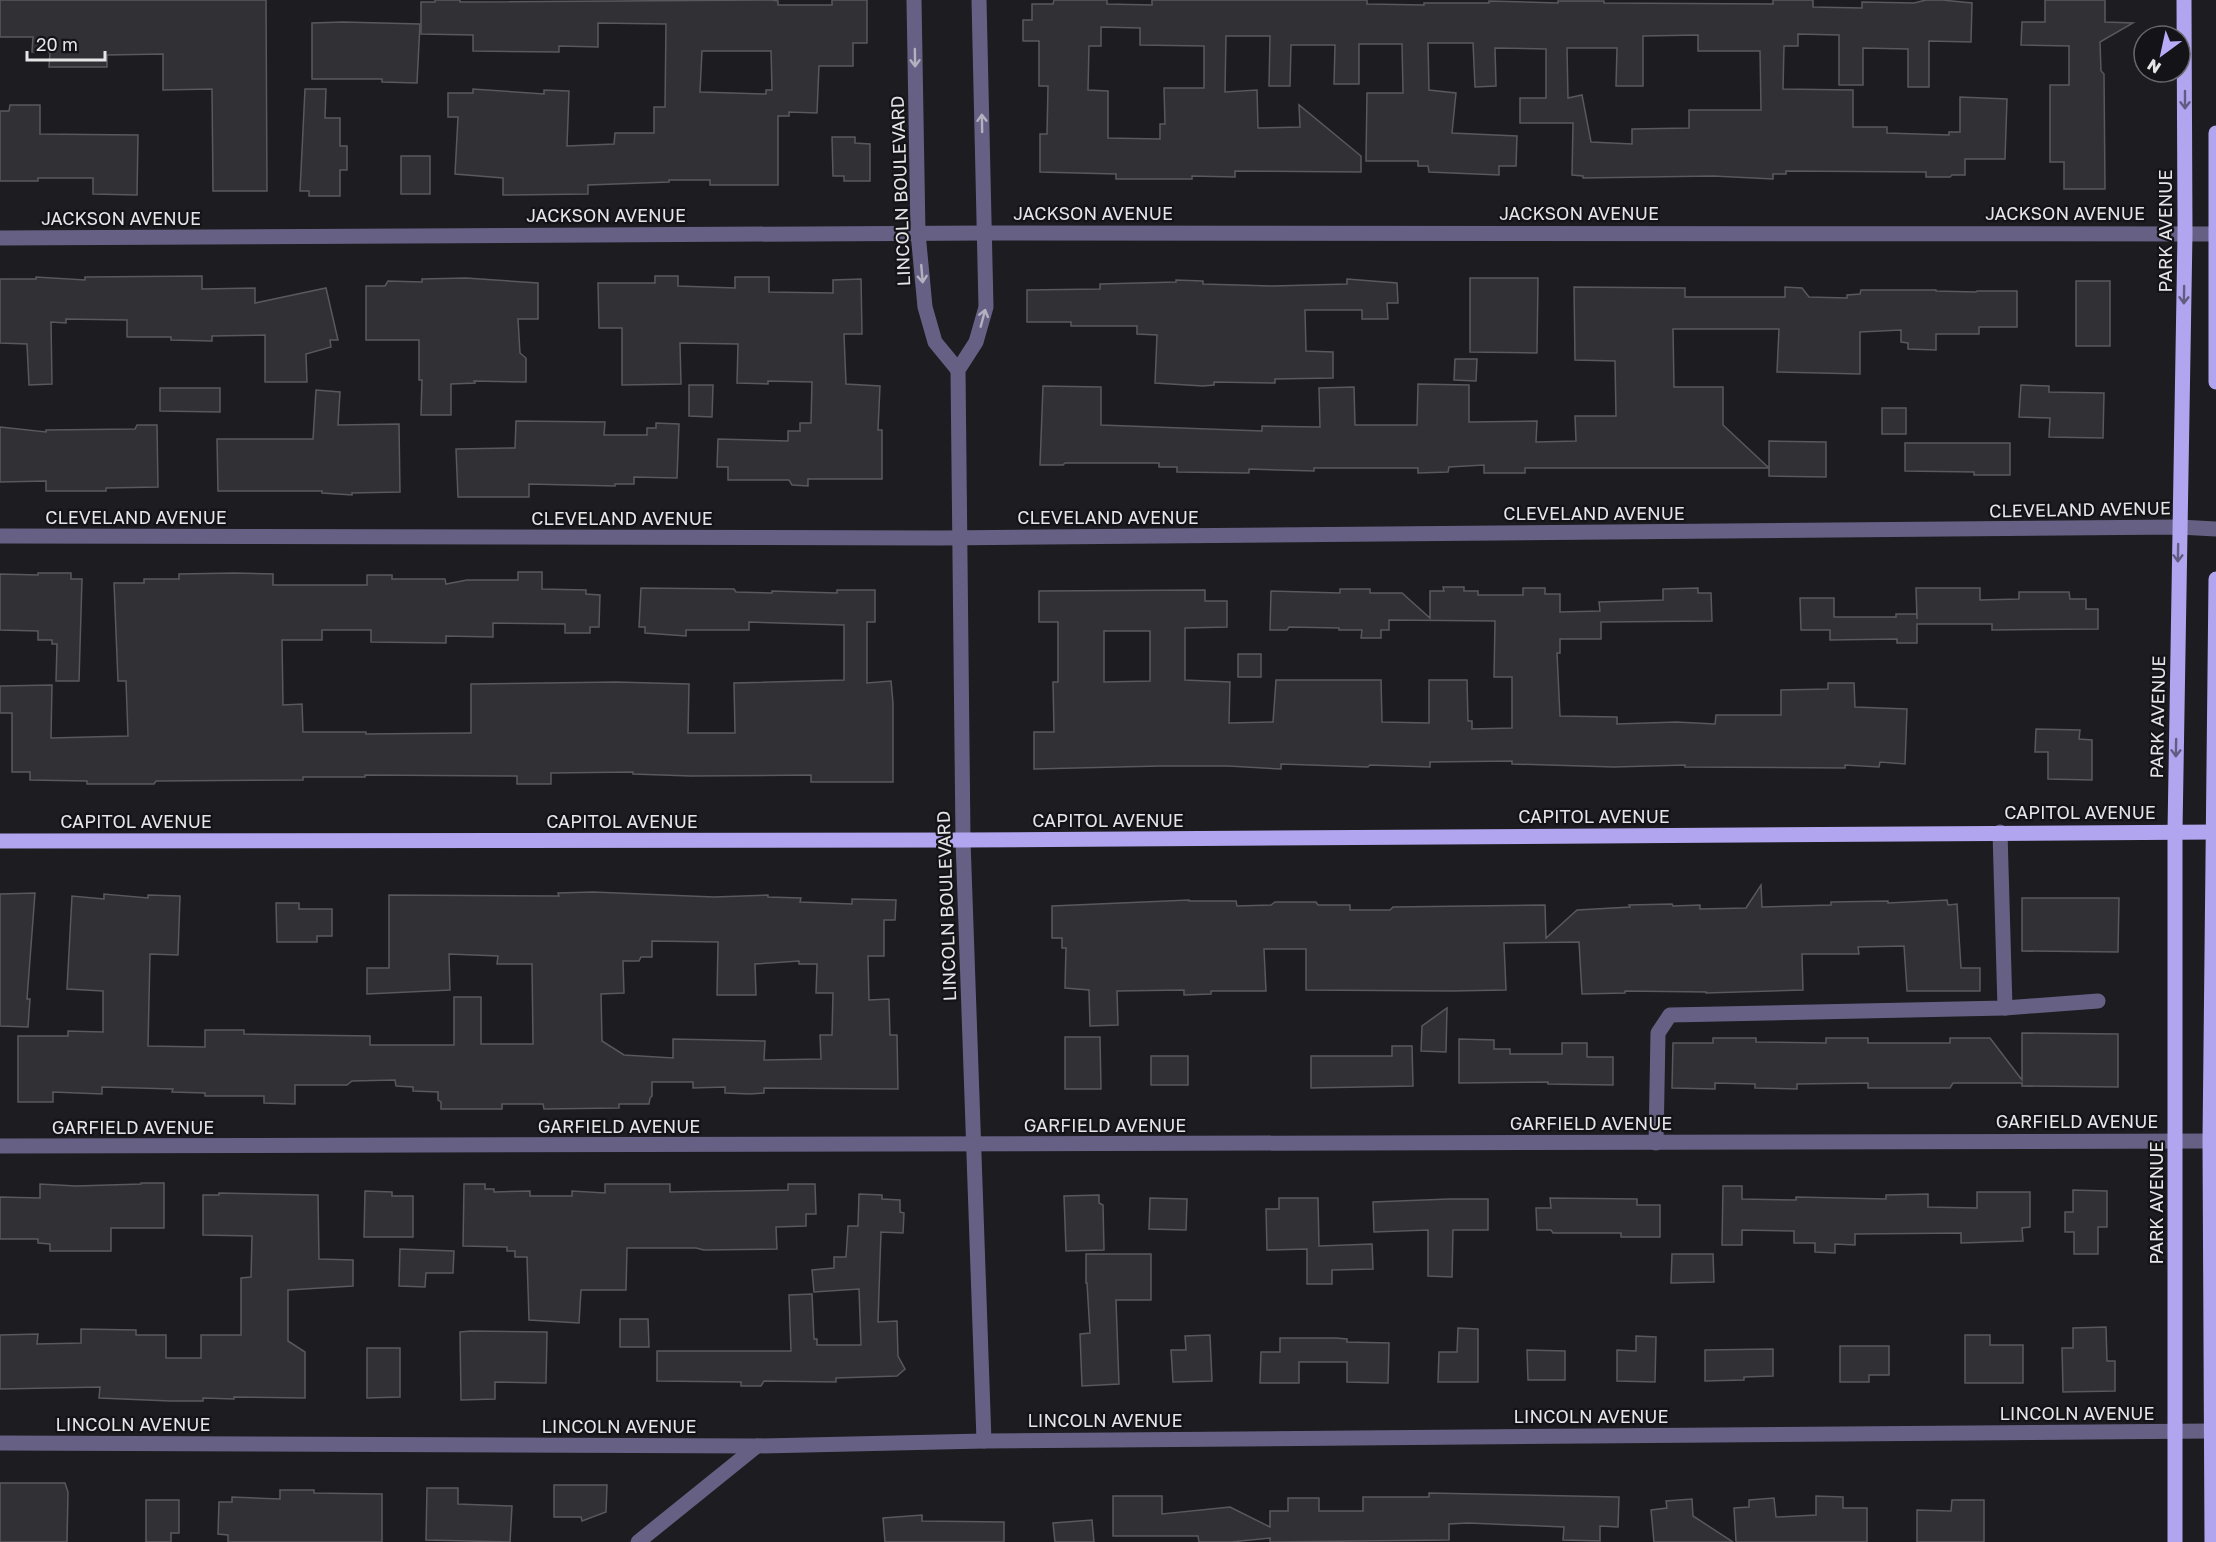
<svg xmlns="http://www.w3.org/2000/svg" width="2216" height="1542" font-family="'Golos Text',sans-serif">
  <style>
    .building { fill: #313034; stroke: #59585d; stroke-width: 1.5; fill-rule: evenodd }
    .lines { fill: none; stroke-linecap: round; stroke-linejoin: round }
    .minor { stroke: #666184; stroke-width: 15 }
    .major { stroke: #b1a5ef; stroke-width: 15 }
    .oneway { stroke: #b3b0c0 }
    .oneway2 { stroke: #625c83 }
    .labels { text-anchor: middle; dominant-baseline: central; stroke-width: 4.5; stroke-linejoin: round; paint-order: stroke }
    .street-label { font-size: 18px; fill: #e6e5e8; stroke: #141317 }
  </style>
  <rect width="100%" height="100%" fill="#1d1c20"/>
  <g class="building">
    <polygon points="0,0 266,0 267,191 213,191 212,89 163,90 163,54 107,55 107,67 49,67 50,52 32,52 33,37 0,37"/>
    <path d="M435,0H460V2L772,0L778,1V5H832V0H867V43H853V66H819L817,113L789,112V116H778V185H710V180H669V182L588,185V194L503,195V178L455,174L458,117H448V93H473V89L544,94V90L569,91L567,146L614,144L615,133H654V107H665L666,24L598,23V47L559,46V52L473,51V35L421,34V2H435ZM702,51H771L772,90H766V94L700,92Z"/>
    <path d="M1054,0H1107V4L1152,5V0H1367V4L1424,5V3H1489V1L1558,3V1H1604V3L1773,4V0H1813V7L1862,8V2L1914,3L1926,0H1942L1972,3L1971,42L1929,41V87H1908V49L1863,48V85H1839V35L1798,34V46H1784L1783,89L1853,90V127H1887V133L1949,135V132H1960V97L2007,99L2005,159H1965V175H1952L1950,177H1926V172L1786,171V174H1773V179L1713,176L1583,178V176L1572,175L1573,123H1520V98H1546V49L1495,48L1496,86L1475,87L1473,43H1428L1429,90L1456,93L1452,133L1517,136L1516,166H1499V175L1429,172L1428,166H1418V161H1366L1367,93H1403L1402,44H1359V84H1334L1335,45H1291L1290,86H1269L1270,36H1226L1225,92L1257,90L1258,128L1300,127L1299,105L1361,156V172L1235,171V177L1192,176V179H1116V174L1040,172V134H1047L1048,86H1039V41H1023V20H1032V4H1053ZM1101,27L1140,28V45L1204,46V88H1164L1165,124H1160V139L1108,138V91L1088,90L1089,46H1101ZM1698,35V51H1760L1761,110H1689V128L1632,129V144L1591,142L1582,95L1568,98L1567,48H1617L1616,86H1643V36Z"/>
    <polygon points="2045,0 2105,0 2105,22 2133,23 2100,42 2101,71 2104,74 2105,189 2064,189 2064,162 2050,162 2050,85 2069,85 2069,46 2021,45 2022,22 2045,22"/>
    <polygon points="343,22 420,24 417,83 382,82 382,79 312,79 312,23"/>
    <polygon points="305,89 326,89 325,118 340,118 340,146 347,146 347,170 340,170 340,196 309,196 309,191 300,191"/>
    <polygon points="10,105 40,105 40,134 138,135 137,195 93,194 93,178 38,178 38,181 0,181 0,111 9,111"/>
    <polygon points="832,137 855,137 855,143 870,144 870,181 844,181 844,176 833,176"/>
    <rect x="401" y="156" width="29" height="38"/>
    <polygon points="202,276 202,289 255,288 255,303 326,288 338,340 330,340 331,347 306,354 307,382 265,382 265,335 212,336 212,341 171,340 171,337 127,337 127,320 66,319 66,323 51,322 52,384 29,385 27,344 0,343 0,279 36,279 36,277 85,280 85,277"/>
    <polygon points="655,276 678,276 678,286 735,288 735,277 769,277 769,292 833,293 833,280 861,279 862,334 844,334 846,384 880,386 878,430 882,430 882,479 808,479 808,486 792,485 789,480 728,480 728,467 717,467 718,439 788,441 788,431 800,431 800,423 811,423 812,382 768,381 768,384 737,383 738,344 680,343 681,384 622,385 622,328 599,328 598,283 655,283"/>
    <polygon points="466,278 538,283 538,319 518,319 520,353 526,358 526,382 474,381 475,383 451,384 451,415 421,415 422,380 419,380 419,340 366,340 366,286 385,286 388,281 422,282 422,279"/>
    <polygon points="1470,278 1538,278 1537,353 1470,352"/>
    <polygon points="1347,279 1397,283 1398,303 1387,303 1388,319 1362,319 1362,310 1305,310 1306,351 1333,352 1333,378 1275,379 1275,383 1214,382 1214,385 1203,386 1155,383 1157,335 1137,334 1137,326 1071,326 1071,322 1027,322 1027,290 1100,289 1100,284 1176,282 1176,280 1203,281 1203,284 1273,286 1347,284"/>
    <rect x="2076" y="281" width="34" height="65"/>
    <polygon points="1574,287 1685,288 1685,297 1785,297 1785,287 1802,288 1809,297 1847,298 1847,295 1860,294 1861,290 1936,290 1936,291 1976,292 1977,291 2017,291 2017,327 1979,327 1979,334 1936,334 1936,350 1908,349 1908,343 1901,342 1901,330 1860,332 1860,374 1777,372 1779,329 1673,329 1674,387 1723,387 1723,425 1769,468 1769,441 1826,442 1826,477 1769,476 1769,468 1525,468 1525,473 1484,473 1484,465 1449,467 1448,472 1418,473 1418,468 1314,468 1314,471 1249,469 1249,473 1177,472 1177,467 1159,467 1159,463 1065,463 1063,465 1040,465 1043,386 1101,387 1101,425 1262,431 1262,426 1320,427 1319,388 1354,387 1355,425 1417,425 1418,384 1469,385 1469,422 1537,421 1536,442 1576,441 1575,416 1616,416 1615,361 1575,360"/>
    <polygon points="1455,359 1477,359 1476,381 1454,380"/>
    <polygon points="689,385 713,385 712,417 689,416"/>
    <polygon points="2021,385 2049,386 2049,392 2104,393 2103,438 2049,437 2050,418 2019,417"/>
    <polygon points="160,388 220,388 220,412 160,411"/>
    <polygon points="316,390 340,392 338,425 399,424 400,492 352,493 352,495 322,493 322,491 218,491 217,439 313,439"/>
    <rect x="1882" y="408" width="24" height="26"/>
    <polygon points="516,421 605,422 604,435 647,435 647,428 656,428 656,423 679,424 677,478 634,477 634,484 615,484 615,486 529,484 529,497 458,497 456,449 515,448"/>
    <polygon points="137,425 157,425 158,487 106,488 106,491 46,491 46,481 0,482 0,427 46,432 46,430 135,429"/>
    <polygon points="1905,443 2010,443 2010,475 1974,475 1974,472 1905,471"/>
    <polygon points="518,572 542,572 542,589 586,590 586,594 600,595 599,627 590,627 590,633 565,633 565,624 493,623 493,637 446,636 446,643 371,642 371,630 322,630 322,640 282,640 283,705 302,704 303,732 366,732 366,734 464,733 471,733 471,684 616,682 689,684 688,733 735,733 734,683 844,680 844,625 749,622 749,630 686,630 686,636 645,633 645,627 639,627 641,588 734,589 736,592 772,593 772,591 837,593 837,590 875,590 875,622 867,622 867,683 891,681 893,703 893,782 811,782 811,775 691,776 633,774 633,772 551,773 551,784 517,784 517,776 365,775 365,777 303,777 303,780 156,781 154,784 87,784 87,781 30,780 30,772 12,772 12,713 0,713 0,686 52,685 51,738 128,736 126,681 118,681 114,583 144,583 144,579 179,579 179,574 235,573 273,574 273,585 367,585 367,575 392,575 392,579 445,579 446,584 467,580 518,580"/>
    <polygon points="38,573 71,573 71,579 82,579 79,681 56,681 57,644 52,644 52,640 38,640 38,631 0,630 0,574 38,575"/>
    <path d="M1443,587H1464V591H1478V595H1523V588H1545V594H1560V612L1600,611L1599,602L1663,600V589L1698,588V593H1711L1712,621L1601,622V639H1560V653H1557L1560,716L1617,717V724L1676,722L1715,724L1716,715H1781V690L1828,689V683H1854L1855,707L1907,709L1905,764L1880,762L1879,767L1845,765V768L1685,767V765L1614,767L1512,764V761L1430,762V767L1370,765L1368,767L1281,764V769L1228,766H1160L1034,769V732H1054L1053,682H1058V622H1039V591L1205,590V601H1227V627L1185,628V680L1230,682L1229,723L1273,722L1276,680H1381L1382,722L1429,723V680H1467L1468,721H1472V729L1512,728V677H1494L1495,621L1389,620V630H1381V638H1361L1362,630H1339V628L1289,627L1287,630H1270L1271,591L1340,593V589H1370V593H1402L1430,618V591H1444ZM1104,631H1150V681L1104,682Z"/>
    <polygon points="1916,588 1980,588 1980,600 2019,599 2019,592 2069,592 2070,599 2086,599 2086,609 2098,609 2098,629 1992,630 1992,624 1917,624 1917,643 1897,643 1897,639 1830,640 1830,630 1801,630 1800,598 1834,598 1834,617 1896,617 1896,614 1917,614 1917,619"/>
    <rect x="1238" y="654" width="23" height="23"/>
    <polygon points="2036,729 2080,730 2079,739 2092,740 2092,780 2048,779 2048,752 2035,752"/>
    <polygon points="1761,885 1762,907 1831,905 1831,902 1888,901 1888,903 1947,900 1948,905 1957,904 1961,968 1980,968 1980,991 1907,991 1904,946 1858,947 1859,954 1802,954 1803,990 1706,993 1706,992 1625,991 1625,993 1582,994 1579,942 1504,943 1506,990 1451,991 1306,990 1306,949 1264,949 1266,991 1211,991 1211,994 1184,995 1184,990 1117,991 1118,1025 1090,1026 1089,990 1065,988 1066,948 1062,948 1062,938 1052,938 1052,906 1189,900 1189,901 1236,901 1237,906 1271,905 1275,902 1316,902 1318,905 1350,905 1350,910 1390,910 1393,907 1545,905 1546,938 1577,910 1630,907 1629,905 1672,904 1673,906 1700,905 1700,909 1746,908"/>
    <path d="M593,892L714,897L768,895V897L801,898L800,902L852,904V899L896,900L895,920H884V956H868L869,1000L889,999L890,1035H897L898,1089L764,1088V1093L750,1094L725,1093V1087L693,1088V1082H652V1096L650,1098L649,1104H619V1108L544,1109L543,1104H502V1109H441V1102L438,1100V1092L413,1091V1087L396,1086L395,1080L352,1081L347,1085H295V1104L264,1103V1096H205V1093L172,1092L173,1089L102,1087V1094L53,1092V1102H18V1036H68V1031L103,1032V991L67,989L72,896L104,899V894L148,898V895L180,896L178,955L150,954L148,1046L205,1047V1030H244V1034L370,1036V1045H454V997H481V1044H533L532,964H497L498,956L449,954L450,990L367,994V968H389V895L559,896L558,893ZM652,941L718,942L717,995H756L755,964L799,961V964H817L816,993H833L832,1035H820L821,1059L764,1060L765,1041L673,1039V1058L624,1055L602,1041L601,994L624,993L623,961H639L641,957H652Z"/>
    <polygon points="35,893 27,999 30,999 28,1027 0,1026 0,894"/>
    <polygon points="2022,898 2119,898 2118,952 2022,951"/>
    <polygon points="276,903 299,903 299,909 332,909 332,936 317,936 317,942 277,942"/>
    <polygon points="1447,1008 1446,1052 1421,1051 1422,1026"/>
    <polygon points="2022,1033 2118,1034 2118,1087 2022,1086 2022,1083 1953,1083 1950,1088 1868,1088 1868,1083 1797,1084 1797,1089 1755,1088 1755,1084 1715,1083 1715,1089 1672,1088 1673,1043 1713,1043 1713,1038 1756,1038 1756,1042 1826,1043 1826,1038 1868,1038 1868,1043 1950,1043 1950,1038 1990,1038 2022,1080"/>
    <polygon points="1065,1037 1100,1037 1101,1089 1065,1089"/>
    <polygon points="1459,1039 1494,1040 1494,1049 1510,1049 1510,1054 1562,1054 1562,1043 1587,1043 1587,1057 1613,1057 1613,1085 1548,1084 1548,1082 1459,1083"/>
    <polygon points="1392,1046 1412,1046 1413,1086 1311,1088 1311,1056 1392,1056"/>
    <rect x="1151" y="1056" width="37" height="29"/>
    <polygon points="141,1183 164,1183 164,1228 111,1228 111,1251 50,1251 50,1244 38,1243 38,1239 0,1239 0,1197 40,1198 40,1184 76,1186 141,1184"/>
    <polygon points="464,1184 485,1184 485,1189 494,1189 494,1192 530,1191 530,1196 572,1196 572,1191 605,1193 605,1184 670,1184 670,1192 788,1190 788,1184 815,1184 816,1214 806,1214 806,1226 776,1227 777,1249 704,1250 696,1248 627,1248 626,1290 581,1290 579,1323 529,1320 527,1257 515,1257 515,1251 507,1251 507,1247 463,1246"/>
    <polygon points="1723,1186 1742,1186 1742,1199 1796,1200 1796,1197 1886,1199 1886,1195 1928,1194 1928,1207 1977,1208 1977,1192 2030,1192 2030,1227 2022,1228 2023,1241 1961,1243 1961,1233 1855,1234 1855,1245 1835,1244 1835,1253 1815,1252 1815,1243 1794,1243 1794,1231 1742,1230 1742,1245 1722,1245"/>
    <polygon points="2073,1190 2107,1191 2107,1227 2098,1227 2098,1254 2074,1254 2074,1232 2065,1232 2065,1212 2073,1212"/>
    <polygon points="365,1191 392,1192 392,1196 413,1196 413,1237 364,1237"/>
    <polygon points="219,1193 318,1195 319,1259 353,1260 353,1286 288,1290 288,1341 305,1352 305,1398 234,1397 234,1399 203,1398 203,1401 170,1401 99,1398 100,1387 0,1389 0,1335 38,1334 37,1344 81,1343 81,1329 136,1330 136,1335 166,1335 166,1358 201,1358 201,1335 241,1335 241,1278 251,1277 252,1236 203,1235 203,1195 219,1195"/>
    <polygon points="859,1194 882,1195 882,1199 900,1200 900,1212 904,1213 903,1233 881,1232 878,1322 897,1321 898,1356 905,1369 897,1376 836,1378 836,1382 764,1381 761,1386 741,1386 741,1382 657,1381 657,1351 791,1351 789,1295 812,1294 814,1339 817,1339 817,1345 861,1345 859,1289 814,1292 812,1270 834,1268 834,1257 846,1257 848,1226 858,1226"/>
    <polygon points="1099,1195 1099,1203 1103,1205 1104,1250 1066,1251 1064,1196"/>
    <polygon points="1150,1198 1187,1199 1186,1230 1149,1229"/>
    <polygon points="1279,1198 1318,1198 1319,1246 1372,1244 1373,1269 1332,1270 1332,1284 1307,1284 1307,1249 1267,1250 1266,1209 1279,1209"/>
    <polygon points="1550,1198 1637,1199 1637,1205 1660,1205 1660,1237 1621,1237 1621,1233 1553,1233 1551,1230 1537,1230 1536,1208 1551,1208"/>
    <polygon points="1449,1199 1488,1199 1488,1230 1453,1230 1452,1277 1428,1276 1428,1230 1374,1232 1373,1202"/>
    <polygon points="400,1249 454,1251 453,1273 426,1273 425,1287 399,1286"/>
    <polygon points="1086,1254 1151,1254 1151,1300 1116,1300 1119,1384 1082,1386 1080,1334 1090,1333 1087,1283 1086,1283"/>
    <polygon points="1672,1254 1713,1254 1714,1282 1671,1283"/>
    <polygon points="620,1319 648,1319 649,1347 620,1347"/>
    <polygon points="2106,1327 2107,1361 2115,1361 2115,1391 2063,1392 2062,1348 2073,1348 2073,1328"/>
    <polygon points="1458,1328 1478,1329 1478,1382 1438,1382 1439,1352 1457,1352"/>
    <polygon points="471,1331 547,1332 546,1383 495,1382 495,1399 461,1400 460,1332"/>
    <polygon points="1210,1335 1212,1381 1173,1382 1171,1350 1186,1350 1185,1336"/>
    <polygon points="1965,1335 1990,1335 1990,1345 2023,1345 2023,1383 1965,1383"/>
    <polygon points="1636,1336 1656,1337 1655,1382 1617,1381 1617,1350 1636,1351"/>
    <polygon points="1280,1338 1336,1338 1347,1339 1347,1342 1389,1343 1388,1383 1347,1382 1347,1362 1299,1362 1299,1383 1260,1383 1261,1352 1280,1352"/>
    <polygon points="1840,1346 1889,1346 1889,1375 1869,1375 1869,1382 1840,1382"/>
    <polygon points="367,1348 400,1348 400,1397 367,1398"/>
    <polygon points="1773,1349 1773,1376 1744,1377 1744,1380 1705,1381 1705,1350"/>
    <polygon points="1527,1350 1565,1351 1565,1380 1528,1380"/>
    <polygon points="0,1483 65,1483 68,1492 67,1542 0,1542"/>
    <polygon points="554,1485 607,1485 606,1512 582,1521 581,1517 554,1517"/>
    <polygon points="427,1488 458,1488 458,1504 512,1506 510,1542 426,1540"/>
    <polygon points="280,1490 314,1490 314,1493 382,1494 382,1542 228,1542 228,1535 218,1534 219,1502 232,1502 232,1497 280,1499"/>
    <polygon points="1429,1493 1619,1497 1618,1527 1600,1526 1600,1541 1563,1540 1564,1527 1468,1523 1449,1524 1449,1540 1270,1542 1270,1538 1231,1542 1199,1542 1198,1536 1113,1536 1113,1496 1162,1496 1162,1514 1230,1507 1270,1527 1270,1511 1288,1511 1288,1498 1319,1498 1319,1511 1363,1511 1363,1497 1429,1497"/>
    <polygon points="1816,1496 1843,1497 1843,1508 1867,1508 1867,1542 1736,1542 1734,1508 1749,1507 1749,1500 1774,1498 1776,1517 1816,1515"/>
    <polygon points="1692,1499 1693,1516 1733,1542 1654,1542 1651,1510 1667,1508 1666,1501"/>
    <polygon points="146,1500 179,1500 179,1533 171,1533 171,1542 146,1542"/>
    <polygon points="1952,1500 1984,1500 1984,1542 1917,1542 1917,1510 1951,1511"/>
    <polygon points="922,1515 922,1521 1004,1522 1004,1542 885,1542 883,1518"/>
    <polygon points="1092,1520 1094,1542 1055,1542 1053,1523"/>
  </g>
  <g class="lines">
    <g class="minor">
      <polyline points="914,0 918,233 925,307 935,342 958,370"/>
      <polyline points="979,0 986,307 976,342 958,370 963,840 984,1441"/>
      <polyline points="0,238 985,233 2216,234"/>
      <polyline points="0,536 941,538 2179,527 2216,529"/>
      <polyline points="2005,1008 2098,1001"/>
      <polyline points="1656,1143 1658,1033 1670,1015 2005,1008 2000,832"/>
      <polyline points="0,1146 2210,1141"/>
      <polyline points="0,1443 757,1446 984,1441 2210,1431"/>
      <polyline points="638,1542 757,1446"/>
    </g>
    <g class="major">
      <polyline points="2216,133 2216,382"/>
      <polyline points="0,841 963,840 2216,832"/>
      <polyline points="2175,1542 2175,831 2185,233 2184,0"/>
      <polyline points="2212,1542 2210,1141 2216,579"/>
    </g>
  </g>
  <defs><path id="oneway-shaft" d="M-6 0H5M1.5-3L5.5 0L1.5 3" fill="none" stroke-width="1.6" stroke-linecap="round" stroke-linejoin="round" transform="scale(1.5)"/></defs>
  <g class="oneway">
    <use href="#oneway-shaft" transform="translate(915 58) rotate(89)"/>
    <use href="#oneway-shaft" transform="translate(982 123) rotate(-91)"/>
    <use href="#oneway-shaft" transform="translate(922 274) rotate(85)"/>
    <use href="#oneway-shaft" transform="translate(983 318) rotate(-75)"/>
  </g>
  <g class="oneway2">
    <use href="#oneway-shaft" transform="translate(2185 100) rotate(90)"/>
    <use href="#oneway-shaft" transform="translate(2184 295) rotate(91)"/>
    <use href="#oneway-shaft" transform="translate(2178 553) rotate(91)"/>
    <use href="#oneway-shaft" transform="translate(2176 748) rotate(91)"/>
  </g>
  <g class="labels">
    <g class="street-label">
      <text transform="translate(900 191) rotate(-92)">LINCOLN BOULEVARD</text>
      <text x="1093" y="213">JACKSON AVENUE</text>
      <text x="1579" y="213">JACKSON AVENUE</text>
      <text x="2065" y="213">JACKSON AVENUE</text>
      <text x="606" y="215">JACKSON AVENUE</text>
      <text x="121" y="218">JACKSON AVENUE</text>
      <text transform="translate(2165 231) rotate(-90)">PARK AVENUE</text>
      <text transform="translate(2080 509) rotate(-1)">CLEVELAND AVENUE</text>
      <text x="1594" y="513">CLEVELAND AVENUE</text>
      <text x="136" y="517">CLEVELAND AVENUE</text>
      <text x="1108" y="517">CLEVELAND AVENUE</text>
      <text x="622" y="518">CLEVELAND AVENUE</text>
      <text transform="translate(2157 717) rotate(-89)">PARK AVENUE</text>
      <text x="2080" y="812">CAPITOL AVENUE</text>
      <text x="1594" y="816">CAPITOL AVENUE</text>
      <text x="1108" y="820">CAPITOL AVENUE</text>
      <text x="136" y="821">CAPITOL AVENUE</text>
      <text x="622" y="821">CAPITOL AVENUE</text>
      <text transform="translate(946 906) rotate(-92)">LINCOLN BOULEVARD</text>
      <text x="2077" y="1121">GARFIELD AVENUE</text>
      <text x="1591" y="1123">GARFIELD AVENUE</text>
      <text x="1105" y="1125">GARFIELD AVENUE</text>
      <text x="619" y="1126">GARFIELD AVENUE</text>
      <text x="133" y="1127">GARFIELD AVENUE</text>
      <text transform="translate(2156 1203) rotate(-90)">PARK AVENUE</text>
      <text x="2077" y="1413">LINCOLN AVENUE</text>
      <text x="1591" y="1416">LINCOLN AVENUE</text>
      <text x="1105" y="1420">LINCOLN AVENUE</text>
      <text x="133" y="1424">LINCOLN AVENUE</text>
      <text x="619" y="1426">LINCOLN AVENUE</text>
    </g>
  </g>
  <g transform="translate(2162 54) rotate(213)"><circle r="28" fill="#141317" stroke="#68676b" stroke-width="1.5"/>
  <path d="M0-4.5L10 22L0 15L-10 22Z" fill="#b8abf7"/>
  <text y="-9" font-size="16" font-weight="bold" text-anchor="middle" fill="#e6e5e8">N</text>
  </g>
  <path d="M27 51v9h78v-9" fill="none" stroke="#e6e5e8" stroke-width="3"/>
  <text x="36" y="51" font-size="18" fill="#e6e5e8" stroke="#141317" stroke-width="4.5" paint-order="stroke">20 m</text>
</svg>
